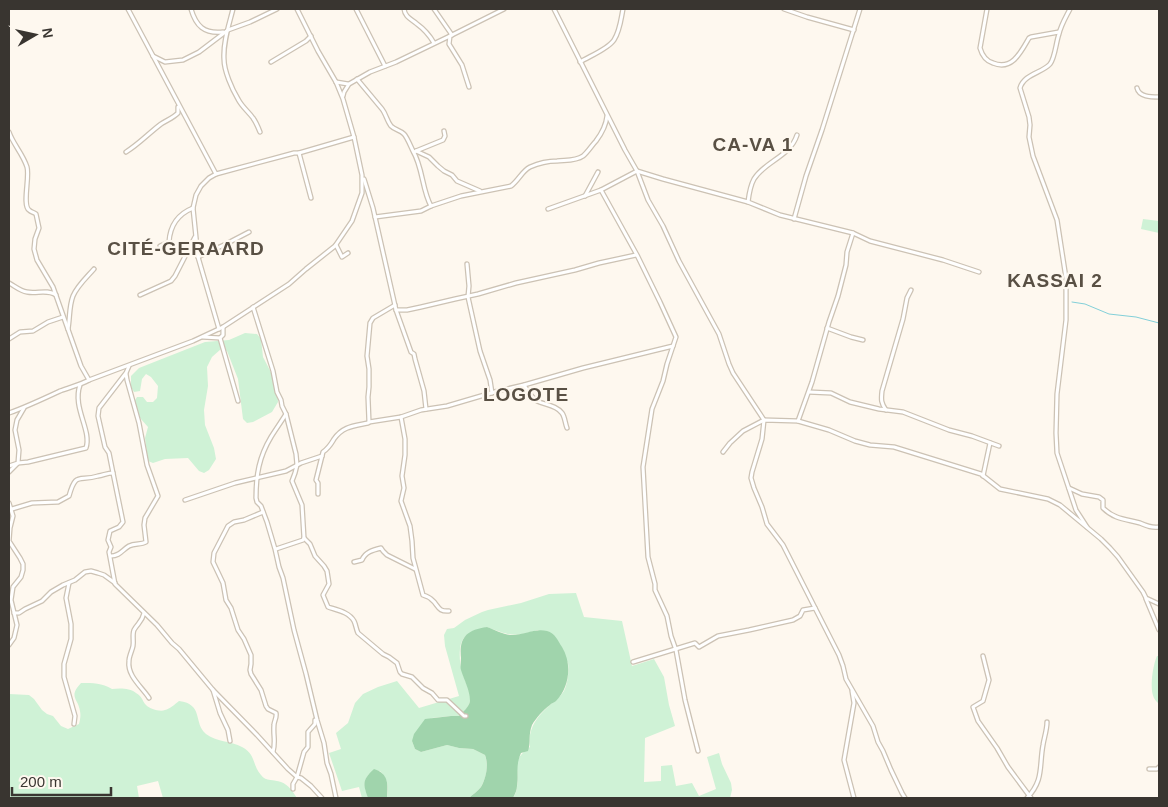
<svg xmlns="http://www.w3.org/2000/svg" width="1168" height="807" font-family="Helvetica,sans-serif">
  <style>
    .green { fill: #cff2d6 }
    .forest { fill: #a0d4ac }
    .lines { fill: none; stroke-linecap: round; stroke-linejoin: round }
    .stream { stroke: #83d0d9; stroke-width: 1 }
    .minor-casing { stroke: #ccc2b4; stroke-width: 5.5 }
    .minor { stroke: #fff; stroke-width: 3 }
    .labels { text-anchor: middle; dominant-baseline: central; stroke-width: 4.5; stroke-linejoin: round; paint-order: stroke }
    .district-label { font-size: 19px; font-weight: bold; letter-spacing: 1px; fill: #595044; stroke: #fef8ef }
  </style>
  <rect width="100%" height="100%" fill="#fef8ef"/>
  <g class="green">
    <polygon points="1143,219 1159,221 1159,233 1141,229"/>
    <polygon points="245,333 257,334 261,339 263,357 277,384 278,402 272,412 253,422 247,423 243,419 238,379 227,351 221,349 212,357 207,367 208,386 204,410 205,425 214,448 216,459 209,470 204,473 199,471 188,458 165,459 153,463 148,461 145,438 148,427 140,418 134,402 137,397 143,397 147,402 153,402 157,398 158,386 151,377 146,374 142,379 140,391 134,392 131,387 131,376 139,368 205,342 229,340"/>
    <path d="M576,593L584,617L622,621L632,666L654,659L664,677L669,705L675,726L645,738L644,782L661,781V766L672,765L676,786L692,783L699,796L716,789L707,757L719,753L722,764L731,783L732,790L730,798H513C515,795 517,790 517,787C520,767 510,761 530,747C527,730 537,716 550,705C555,701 560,697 564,691C568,683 569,671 568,663L538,630C514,637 510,636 487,627C480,630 471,633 465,637C458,642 459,663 462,671C464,680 471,690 470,701C469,707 463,712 459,717L451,716L432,718L412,741L415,749L421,752L447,745L459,748L473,749L485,755C489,766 486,778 481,787C478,791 472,795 469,798H387C388,786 389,781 380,771L369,774C362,783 365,788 368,798H362L359,787L342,791L329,753L341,749L336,733L348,723L355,703L363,694L378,687L397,681L419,708L459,696L445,646L444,635L447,629L454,628L465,620L482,612L488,610L521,603L549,594Z"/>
    <path d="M1157,656H1159V704C1158,703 1155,700 1154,698C1149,688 1153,665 1157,656Z"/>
    <path d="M81,683C93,683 102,683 112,689C120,688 130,688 136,693C143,697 142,701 146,705C150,709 160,712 165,710C170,709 175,704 179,701C204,704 193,723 206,734C216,742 231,741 242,747C256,754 252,765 261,775C266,782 274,779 281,782C289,785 293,792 297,798H163L158,781L137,786L139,798H9V694L29,695L34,699L42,710L47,714L53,716L61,726L68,729L79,724C80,720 81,716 80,711C78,698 68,697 81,683Z"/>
  </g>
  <g class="forest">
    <path d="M487,627C495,630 504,635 512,635C524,635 535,628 547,631C555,633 558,641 562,647C572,663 570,687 556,701C554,703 553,702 550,705C543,710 536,718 532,725C528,735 531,743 528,751L521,753C515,767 519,773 517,786C517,790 515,794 513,798H469C472,795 478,791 481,787C486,778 489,765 485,755L473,749L459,748L447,745L421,752L415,749L412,741L414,734L425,719L451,716H459C463,712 469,707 470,701C470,690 464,680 461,670C460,667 461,662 461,658C459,638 466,630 487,627Z"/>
    <path d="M374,769C389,774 388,784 387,798H368C363,784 362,780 374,769Z"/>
  </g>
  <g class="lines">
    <polyline class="stream" points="1072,302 1085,304 1109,314 1136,317 1159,323"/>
    <defs>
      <g id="minor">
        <polyline points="128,9 216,174"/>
        <path d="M191,9C196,26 204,34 223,32"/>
        <path d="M233,9C229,25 223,42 224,59C224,71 232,89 238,99C242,107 248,111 253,118C256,122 258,127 260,132"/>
        <polyline points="356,9 385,66"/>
        <path d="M404,9C405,17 411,19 417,24C424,29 430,36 434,43"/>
        <polyline points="434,9 452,35"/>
        <polyline points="554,9 625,150 637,171 648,200 663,226 679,261 719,334 729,364 733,373 764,420 762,439 752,472 751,478 754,488 762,507 767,524 783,545 839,655 843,666 846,679 873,726 878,742 883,751 891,770 902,793 905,798"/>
        <polyline points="784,9 807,17 854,30"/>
        <path d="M987,9L980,48C982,55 986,61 993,63C1012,71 1021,52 1029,38L1031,37L1059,32"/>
        <path d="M1070,9C1066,17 1061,25 1059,34C1056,42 1055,58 1050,64C1042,73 1024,74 1020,88L1029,117L1030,125L1029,137L1033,156L1057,220L1066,278V320L1057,394L1056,433L1057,453L1076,510L1087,527"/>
        <polyline points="450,36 449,44 462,65 469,87"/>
        <polyline points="153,56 165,62 183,60 199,52 228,30 250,22 277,9"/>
        <polyline points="271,62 306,41 311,36"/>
        <path d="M580,62C590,56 608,49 614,40C620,31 621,19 623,9"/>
        <path d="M357,79L382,109C386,114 387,121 391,126C395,130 400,130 404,134C407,137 411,147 413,151C423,168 422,190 431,206L421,211L375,217"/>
        <polyline points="336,82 348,84"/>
        <path d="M1137,88C1139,97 1151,97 1159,97"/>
        <polyline points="343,96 344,92 349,84 370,72 396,62 452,35 504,9"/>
        <path d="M9,132C13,144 23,154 27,167C30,177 22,205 29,210C31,212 33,212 36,214L39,228L35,239L34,249L37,260L53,287L81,366L89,380"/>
        <polyline points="416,151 443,140 445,136 444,131"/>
        <path d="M126,152C139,144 149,133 161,124C167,120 173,118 178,113V107"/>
        <polyline points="414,152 416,151 429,157 438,166 444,171 452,175 457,181 480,191"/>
        <polyline points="299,153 311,198"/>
        <polyline points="364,179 373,208 396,310 411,352 414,354 415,359 424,391 426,409"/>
        <polyline points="585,196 598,172"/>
        <path d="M748,202C749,194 750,186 754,179C765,161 790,157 797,135"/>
        <path d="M431,206L461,196L511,186C519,180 522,171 530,167C539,163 548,161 557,161C566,160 576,161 583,156C588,152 592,145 596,141C602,133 606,126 607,116"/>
        <polyline points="548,209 601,190 637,171 663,179 748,202 780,215 853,233 870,241 943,260 979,272"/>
        <polyline points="794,219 806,176 822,130 860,9"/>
        <polyline points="336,245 342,257 348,253"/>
        <path d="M160,246L169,242C170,226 178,214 193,208"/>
        <polyline points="198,257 226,244 249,232"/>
        <polyline points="467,264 469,286 468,297 480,351 490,380 492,393"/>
        <path d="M9,283C15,286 20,291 27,292C37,294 47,289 56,295"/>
        <polyline points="140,295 171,281 175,276 195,237"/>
        <polyline points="253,307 273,371 277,392 281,400 282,406 286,414 296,454 297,465 295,473 292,481 302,505 304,538 303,540 276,549"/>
        <polyline points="396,310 407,310 421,307 455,299 478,294 516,283 575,270 599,263 636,255"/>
        <polyline points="223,327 223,335 220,338 238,401"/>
        <polyline points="827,328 851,337 863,340"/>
        <path d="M68,329C70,318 69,306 73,296C77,286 87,277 94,269"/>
        <polyline points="219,329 198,257 193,208 196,195 201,186 209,178 216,174 294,153 299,153 354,137"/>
        <polyline points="203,337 220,338"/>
        <polyline points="9,339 20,332 33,331 48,322 63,317"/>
        <polyline points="673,346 667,364 663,381 652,409 643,467 648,557 655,584 655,590 667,616 671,636 676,650 685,700 698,751"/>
        <polyline points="129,366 126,373 99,408 98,416 105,447 109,453 113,473 123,522 119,527 110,531 108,540 111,547 109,552 115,584 157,625 172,643 179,649 213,690 257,735 288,769 297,777 301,778 311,786 322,798"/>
        <path d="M524,385C528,391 531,397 537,401C545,405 556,405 562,413C565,417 565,423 567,428"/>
        <polyline points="809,392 831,393 850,402 879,409 903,412 949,430 972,436 999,446"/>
        <path d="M886,410C881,403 881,400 882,391L903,319L907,298L911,290"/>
        <path d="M9,413C26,407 43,399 60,391C70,387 80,385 89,380L193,341L223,327L289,284L306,269L335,246L352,221L362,193V175L354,137L343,99L336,82L318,51L297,9"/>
        <path d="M286,414C281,422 276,429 271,437C259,457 256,475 256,498L257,502L261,506L267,522L275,549L279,567L283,578L294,630L306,674L317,720L324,743L327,763L331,774L336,798"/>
        <path d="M401,417L405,439V455L402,476L404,488L401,501L410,526L412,541L413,558L423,595C426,596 429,597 431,599C439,605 437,612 449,611"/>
        <polyline points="798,421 812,382 829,322 838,296 846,265 847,252 853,233"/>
        <polyline points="369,422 368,397 369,387 369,369 367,356 370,323 373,318 395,305"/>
        <polyline points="723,452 730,443 743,431 764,420 798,421 829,430 855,441 870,445 894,447 981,474 1000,489 1048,499 1060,505 1101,539 1110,548 1118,557 1143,592 1146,598 1159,604"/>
        <polyline points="9,466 18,463 19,450 15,430 17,420 24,408"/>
        <path d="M9,472L18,463L28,462L86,448C92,430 72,408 80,385"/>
        <polyline points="983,476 990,443"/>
        <path d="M1069,488L1082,494L1099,497L1103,500V508C1114,519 1125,519 1140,523C1147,526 1152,528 1159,527"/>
        <path d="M318,494V483L316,480L323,452C329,448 331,444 334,439C343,426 354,426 368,423L369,422L401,417L421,410L447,406L498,391L524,385L583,368L673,346L676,337L660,302L637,255L601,190"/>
        <polyline points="185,500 235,483 286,471 301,463 322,456"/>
        <polyline points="9,503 13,516 10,528 9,541 20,558 23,564 23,570 21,577 13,587 11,600 17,625 14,638 9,645"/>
        <path d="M12,509L32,503L58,502L69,496C76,471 79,482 98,476C104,475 107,473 113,473"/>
        <path d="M263,512L244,520L234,522L228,526L214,553L213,562L223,583L226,600L231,608L238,630L244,639L251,655V664L250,670L251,674L261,690L266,706L268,709L276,713C277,718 274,721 274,725C273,736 276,741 273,752"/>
        <path d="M304,538L310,544L315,556L324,566L327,571L329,584L323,595L328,607C337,610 349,612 354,621C356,625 356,629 358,633L383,654L389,657L397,663L400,672L402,674L412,677L423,688L432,693L438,700H447L464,716H466"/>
        <path d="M111,556C120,556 122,550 129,546C135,543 141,545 146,542L144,525L145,518L158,496L147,465L139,423L127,380L126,374"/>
        <path d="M354,562L362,560C365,552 373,550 381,548L383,551L387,555L415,569"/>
        <polyline points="69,583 66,598 71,624 71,639 64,664 64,677 75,716 74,724"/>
        <polyline points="1146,599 1159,630"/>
        <polyline points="14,613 19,613 25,609 42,601 51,592 63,585 75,580 85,572 91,571 98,573 104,575 115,583"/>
        <path d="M144,613C142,622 138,623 134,630C132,635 134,641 133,646C132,651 129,656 129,661C127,676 142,687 149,698"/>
        <polyline points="983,656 989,680 983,701 973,707 978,721 997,748 1008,767 1031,798"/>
        <polyline points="633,662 695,643 699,647 718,636 749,630 793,620 800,616 803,610 815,608"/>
        <polyline points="213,690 220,713 228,730 230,741"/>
        <polyline points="852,691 854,703 844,760 854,798"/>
        <polyline points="1149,769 1157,769 1159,767"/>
        <polyline points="293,789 293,784 297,777 304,752 308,747 308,732 315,724 315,720"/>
        <path d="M1027,798C1044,780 1039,767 1043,745C1044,738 1047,730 1047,722"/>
      </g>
    </defs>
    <use href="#minor" class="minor-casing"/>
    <use href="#minor" class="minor"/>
  </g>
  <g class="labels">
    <g class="district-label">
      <text x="753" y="144">CA-VA 1</text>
      <text x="186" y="248">CITÉ-GERAARD</text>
      <text x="1055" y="280">KASSAI 2</text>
      <text x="526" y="394">LOGOTE</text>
    </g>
  </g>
  <rect width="1168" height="807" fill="none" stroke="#393530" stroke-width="20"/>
  <g transform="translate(35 35) rotate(81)" stroke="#fef8ef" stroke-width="4" paint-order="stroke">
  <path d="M0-4L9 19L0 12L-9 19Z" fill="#393530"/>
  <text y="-8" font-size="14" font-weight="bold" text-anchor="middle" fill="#393530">N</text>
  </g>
  <path d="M12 787v8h99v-8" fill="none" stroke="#393530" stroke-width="2.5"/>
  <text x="20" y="787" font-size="15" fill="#393530" stroke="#fef8ef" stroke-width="4" paint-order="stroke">200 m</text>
</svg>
